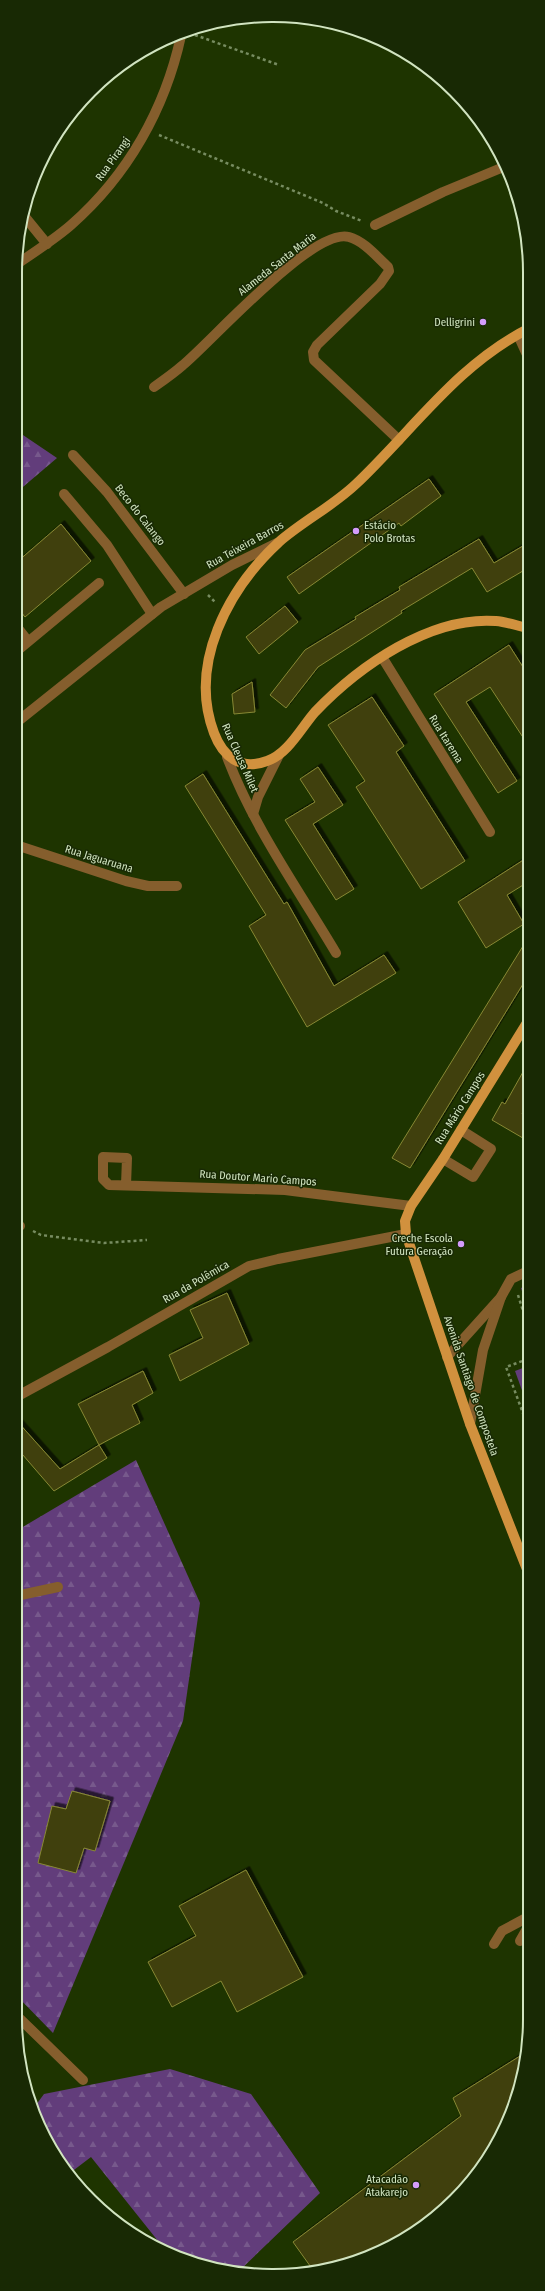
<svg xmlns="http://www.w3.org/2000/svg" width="545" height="2291" font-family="'Fira Sans Condensed',sans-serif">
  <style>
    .forest { fill: url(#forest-firs) }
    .garden { fill: #623d7b }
    .building { fill: #404007; stroke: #878836; filter: url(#shadow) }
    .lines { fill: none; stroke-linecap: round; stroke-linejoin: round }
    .path { stroke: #778c60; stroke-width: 2.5; stroke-dasharray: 3 3; stroke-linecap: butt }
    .minor { stroke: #855e2d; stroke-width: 10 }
    .major { stroke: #d1913e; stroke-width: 10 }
    .poi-dot { fill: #d49cfc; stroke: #182904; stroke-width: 1.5 }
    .labels { text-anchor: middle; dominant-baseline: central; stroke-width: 3; stroke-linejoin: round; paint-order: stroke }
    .street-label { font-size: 11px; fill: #d1e4c0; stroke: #182904 }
    .poi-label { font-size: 11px; fill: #d1e4c0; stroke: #182904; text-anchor: end }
    .rim { fill: none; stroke: #d1e4c0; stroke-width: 2 }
  </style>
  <defs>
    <pattern id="forest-firs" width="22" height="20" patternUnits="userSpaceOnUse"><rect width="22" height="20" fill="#623d7b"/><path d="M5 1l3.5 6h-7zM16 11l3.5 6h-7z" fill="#77598c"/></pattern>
    <filter id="shadow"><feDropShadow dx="3.5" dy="-3.5" stdDeviation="0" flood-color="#0009"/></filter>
  </defs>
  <rect width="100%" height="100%" fill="#1e3400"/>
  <g class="forest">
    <polygon points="17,431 57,458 17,492 17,459 22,451 17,446"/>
    <polygon points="136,1460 200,1603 183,1721 53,2033 15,1994 16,1531"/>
    <polygon points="170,2069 251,2094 320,2193 239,2271 166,2251 91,2157 70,2173 35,2117 33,2109 44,2094"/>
  </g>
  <g class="garden">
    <polygon points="528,1285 528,1310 521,1288"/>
    <polygon points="528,1366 528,1407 515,1371"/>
  </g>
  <g class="building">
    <polygon points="429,479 441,496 401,526 399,523 299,594 287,577"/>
    <polygon points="61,524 91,561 25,617 17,607 17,562"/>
    <polygon points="479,539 494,563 528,543 528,568 487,592 472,568 401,611 402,613 318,667 286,708 270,695 305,650 356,619 355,617 400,590 399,587"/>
    <polygon points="285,606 298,622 259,654 246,637"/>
    <polygon points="509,645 528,675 528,745 490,687 466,702 517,781 498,793 434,694"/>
    <polygon points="252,682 255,712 234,714 232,694"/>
    <polygon points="372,697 404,746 396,752 465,861 421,889 356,787 365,781 328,725"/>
    <polygon points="318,767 343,805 313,824 354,889 336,900 285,820 315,802 300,779"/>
    <polygon points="203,774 284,904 287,902 334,986 384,955 396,973 307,1027 249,926 266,915 185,786"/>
    <polygon points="528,857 528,882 507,895 524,924 486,948 458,902"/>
    <polygon points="528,938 528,987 523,984 410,1168 392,1158"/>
    <polygon points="528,1063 528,1102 522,1114 528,1117 528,1141 492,1120 502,1102 505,1104"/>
    <polygon points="227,1293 249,1344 180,1381 169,1355 203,1338 190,1310"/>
    <polygon points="143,1371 153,1393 132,1405 140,1423 99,1445 78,1404"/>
    <polygon points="16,1420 60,1469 99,1445 107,1458 54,1491 16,1447"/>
    <polygon points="72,1791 110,1801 95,1851 84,1848 76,1873 38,1863 52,1806 66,1809"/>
    <polygon points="246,1870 303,1977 237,2012 221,1981 172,2007 148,1962 196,1936 179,1906"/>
    <polygon points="528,2051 495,2147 429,2223 339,2267 313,2270 293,2242 461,2116 453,2098"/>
  </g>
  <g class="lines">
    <g class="path">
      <polyline points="195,35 279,65"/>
      <polyline points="159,135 323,203 336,211 362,221"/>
      <polyline points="208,595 216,603"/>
      <polyline points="33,1231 41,1235 104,1243 147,1240"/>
      <polyline points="518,1295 528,1327"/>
      <polyline points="528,1427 506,1367 528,1359"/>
    </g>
    <g class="minor">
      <polyline points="25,217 47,244"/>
      <polyline points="375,225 443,192 506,166"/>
      <path d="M17,264C36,251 55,239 71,225C128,175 165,109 181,36"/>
      <polyline points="518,335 528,357"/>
      <path d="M154,387C164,380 174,373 183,365C212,341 313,227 349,237C364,241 377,257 388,267L389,271L380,284L317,345L313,352L314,360L399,440"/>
      <polyline points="73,455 107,492 184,594"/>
      <polyline points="64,494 107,545 152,614"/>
      <polyline points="17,627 28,641"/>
      <polyline points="17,651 99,583"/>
      <polyline points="382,657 490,832"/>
      <polyline points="17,722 161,607 232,565 277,543"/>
      <path d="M227,757C253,826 298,889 336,953"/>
      <polyline points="253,814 258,797 279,755"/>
      <polyline points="16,845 126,881 148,886 177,886"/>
      <polyline points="443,1159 473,1177 491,1149 461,1130"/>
      <polyline points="126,1185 127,1158 103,1157 103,1179 109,1185 285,1190 411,1206"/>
      <polyline points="16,1227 20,1226"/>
      <polyline points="447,1357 501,1297 511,1279 528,1271"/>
      <polyline points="16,1397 108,1347 249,1266 278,1259 406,1234"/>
      <polyline points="470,1424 483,1350 501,1297"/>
      <polyline points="16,1596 58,1587"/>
      <polyline points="520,1941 528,1927"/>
      <polyline points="494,1944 502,1931 528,1917"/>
      <polyline points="15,2014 83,2080"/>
    </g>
    <g class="major">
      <path d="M528,628C518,626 507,622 496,621C430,616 359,666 315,712C301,728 288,754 267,761C241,771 223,757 214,733C188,664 228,589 279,542C303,521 333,506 356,484C412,431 458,364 528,329"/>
      <polyline points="528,1572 470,1424 406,1234 405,1221 411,1206 443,1159 528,1021"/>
    </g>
  </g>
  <g class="poi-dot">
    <circle cx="483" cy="322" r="4"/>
    <circle cx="356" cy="531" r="4"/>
    <circle cx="461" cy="1244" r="4"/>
    <circle cx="416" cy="2185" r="4"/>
  </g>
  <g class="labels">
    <g class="street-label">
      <text transform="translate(113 159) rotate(-54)">Rua Pirangi</text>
      <text transform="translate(277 264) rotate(-38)">Alameda Santa Maria</text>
      <text transform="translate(140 515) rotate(52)">Beco do Calango</text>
      <text transform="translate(245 545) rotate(-29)">Rua Teixeira Barros</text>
      <text transform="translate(446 739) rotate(58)">Rua Itarema</text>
      <text transform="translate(240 758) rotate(66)">Rua Cleusa Milet</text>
      <text transform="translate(99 859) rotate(17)">Rua Jaguaruana</text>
      <text transform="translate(460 1108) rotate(-58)">Rua Mário Campos</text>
      <text transform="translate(258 1178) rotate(4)">Rua Doutor Mario Campos</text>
      <text transform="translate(196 1282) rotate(-30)">Rua da Polêmica</text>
      <text transform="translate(471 1386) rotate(71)">Avenida Santiago de Compostela</text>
    </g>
    <g class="poi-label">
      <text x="475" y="322">Delligrini</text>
      <text x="364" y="525" text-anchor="start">Estácio<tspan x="364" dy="13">Polo Brotas</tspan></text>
      <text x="453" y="1238">Creche Escola<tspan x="453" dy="13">Futura Geração</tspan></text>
      <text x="408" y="2179">Atacadão<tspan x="408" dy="13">Atakarejo</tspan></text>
    </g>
  </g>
  <path d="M0 0H545V2291H0ZM272 22H273A250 250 0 0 1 523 272V2019A250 250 0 0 1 273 2269H272A250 250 0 0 1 22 2019V272A250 250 0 0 1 272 22Z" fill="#182904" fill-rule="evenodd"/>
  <path class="rim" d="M272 22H273A250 250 0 0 1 523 272V2019A250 250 0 0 1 273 2269H272A250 250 0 0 1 22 2019V272A250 250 0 0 1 272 22Z"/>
</svg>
